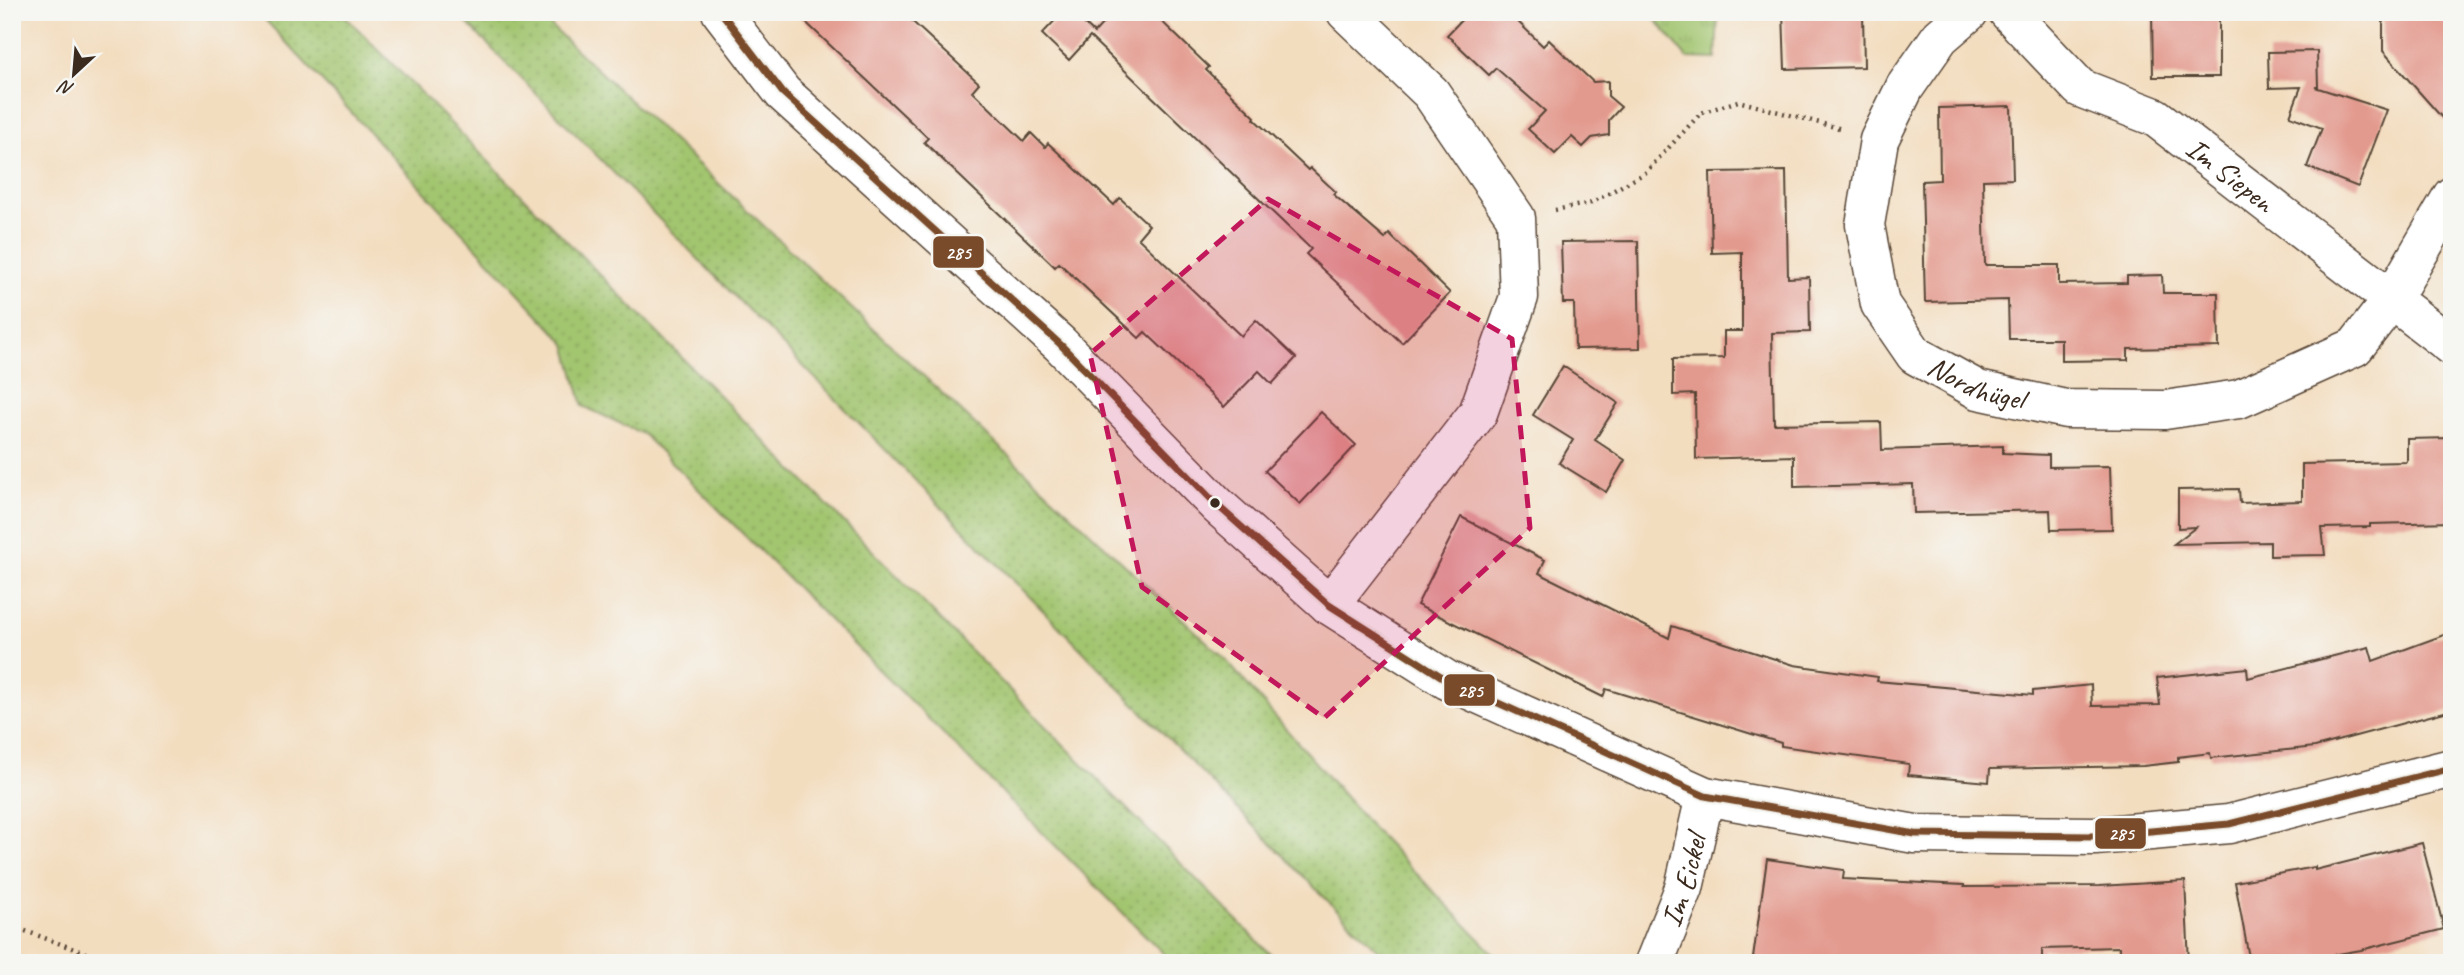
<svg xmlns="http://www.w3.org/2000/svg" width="2464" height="975" font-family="Caveat,sans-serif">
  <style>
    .grass { fill: url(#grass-dots); stroke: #6e7846; stroke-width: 2 }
    .park { fill: url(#park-tufts); stroke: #6e7846; stroke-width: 2 }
    .building { fill: #e39a8e }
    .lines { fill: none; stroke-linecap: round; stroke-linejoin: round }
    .minor-casing { stroke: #574536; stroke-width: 41 }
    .path { stroke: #574536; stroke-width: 4.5; stroke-dasharray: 2 5; stroke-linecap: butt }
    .minor { stroke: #fff; stroke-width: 38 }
    .bus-1-casing { stroke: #f6f6f2; stroke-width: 12 }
    .bus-1 { stroke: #7a4b2a; stroke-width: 7 }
    .marked { fill: #c2185b; fill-opacity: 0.2; stroke: #c2185b; stroke-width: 5; stroke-dasharray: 14 9; stroke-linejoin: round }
    .bus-dot { fill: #3b2a1e; stroke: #f6f6f2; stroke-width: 2.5 }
    .labels { text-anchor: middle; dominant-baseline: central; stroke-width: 7; stroke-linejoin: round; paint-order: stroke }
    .street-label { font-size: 30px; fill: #3b2a1e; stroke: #f6f6f2 }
    .line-badge { stroke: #f6f6f2; stroke-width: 2.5 }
    .badge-label { font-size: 19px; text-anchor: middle; font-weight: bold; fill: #fff }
  </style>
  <defs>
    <pattern id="grass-dots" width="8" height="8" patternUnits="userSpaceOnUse" patternTransform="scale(1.75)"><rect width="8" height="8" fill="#a2c56f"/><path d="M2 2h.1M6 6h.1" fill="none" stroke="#8ca960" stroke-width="1.8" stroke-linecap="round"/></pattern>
    <pattern id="park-tufts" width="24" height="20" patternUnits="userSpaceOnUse" patternTransform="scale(1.75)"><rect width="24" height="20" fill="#a2c56f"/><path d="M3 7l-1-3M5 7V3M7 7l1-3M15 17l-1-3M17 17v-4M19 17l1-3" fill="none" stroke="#8ca960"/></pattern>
  </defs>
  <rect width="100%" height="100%" fill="#f6f6f2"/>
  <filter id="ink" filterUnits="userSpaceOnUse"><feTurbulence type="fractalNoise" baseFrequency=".0143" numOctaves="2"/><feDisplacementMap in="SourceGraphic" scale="14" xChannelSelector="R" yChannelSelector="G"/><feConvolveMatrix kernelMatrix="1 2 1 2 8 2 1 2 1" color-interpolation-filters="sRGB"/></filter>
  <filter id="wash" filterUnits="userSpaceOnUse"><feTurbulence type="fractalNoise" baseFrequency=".00686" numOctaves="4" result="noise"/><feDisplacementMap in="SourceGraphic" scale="28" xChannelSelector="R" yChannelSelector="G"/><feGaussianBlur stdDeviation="1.57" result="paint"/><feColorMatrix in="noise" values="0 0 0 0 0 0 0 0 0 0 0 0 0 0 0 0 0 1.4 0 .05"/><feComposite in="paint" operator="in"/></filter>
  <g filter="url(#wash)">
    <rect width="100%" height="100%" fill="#f3ddbf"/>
    <g class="grass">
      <polygon points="258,12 341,12 1279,963 1173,963 643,434 583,406 566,344"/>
      <polygon points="456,12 536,12 1224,658 1374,830 1503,963 1391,963 1317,890"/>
    </g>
    <polygon class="park" points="1649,12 1718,12 1716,59 1687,58"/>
    <g id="blocks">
      <g class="building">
        <polygon points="795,12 902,12 979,83 972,91 1024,141 1031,133 1045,147 1048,143 1114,205 1120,198 1149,225 1138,238 1241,336 1256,320 1296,358 1272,384 1259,371 1224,407 1145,332 1139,338 1059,263 1055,267 924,142 928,138"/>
        <polygon points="1063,12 1072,12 1094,33 1113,12 1152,12 1209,67 1206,70 1255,117 1254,119 1308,170 1310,168 1336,192 1333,194 1385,239 1389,234 1450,293 1402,343 1306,254 1311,249 1090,37 1069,60 1042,34"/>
        <polygon points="1469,12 1508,12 1543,46 1549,40 1593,82 1608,81 1608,96 1621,107 1609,120 1609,135 1592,138 1583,147 1572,137 1555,154 1528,129 1545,111 1496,68 1489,75 1447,35"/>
        <polygon points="1783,12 1863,12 1864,67 1785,69"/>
        <polygon points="2152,12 2219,12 2219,77 2153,77"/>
        <polygon points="2383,12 2450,12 2452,129 2383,51"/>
        <polygon points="2317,51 2318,87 2315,87 2387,110 2358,187 2307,167 2322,128 2290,116 2301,87 2269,88 2268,52"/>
        <polygon points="2011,106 2013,179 1983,180 1985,265 2059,265 2059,284 2127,283 2127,276 2162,275 2163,293 2218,293 2219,347 2128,349 2128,360 2061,361 2061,339 2009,339 2008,300 1925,302 1922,181 1940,180 1939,108"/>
        <polygon points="1786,171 1788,278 1809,277 1810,332 1772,333 1774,424 1881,422 1882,450 2003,446 2003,453 2049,455 2049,467 2110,466 2112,529 2051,530 2050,510 1914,513 1913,484 1794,487 1794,456 1696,459 1695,394 1673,395 1673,359 1724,358 1724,331 1742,331 1742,252 1712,253 1710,172"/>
        <polygon points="1638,241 1640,348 1575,349 1574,303 1563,303 1561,242"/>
        <polygon points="1563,366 1618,403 1595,440 1625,460 1606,492 1559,463 1573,440 1533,415"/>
        <polygon points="1321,412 1356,445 1300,504 1265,471"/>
        <polygon points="2452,438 2452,522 2370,524 2370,527 2322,528 2325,555 2270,556 2270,542 2174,544 2196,527 2178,528 2178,490 2239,489 2240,503 2302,501 2302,464 2407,462 2407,439"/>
        <polygon points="1461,517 1545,560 1539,573 1669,638 1672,626 1794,665 1878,677 1877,681 2033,695 2033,691 2091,685 2092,706 2160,705 2157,678 2247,668 2248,678 2369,647 2373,661 2452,632 2452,710 2315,747 2211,758 2210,753 2178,757 2178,762 2143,766 1990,769 1989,782 1908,775 1909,764 1781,746 1781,743 1606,689 1603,697 1417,605"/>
        <polygon points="2422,843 2444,929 2361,950 2287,963 2250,963 2235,882 2315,867 2315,870"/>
        <polygon points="1767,859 1844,870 1843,879 1964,885 1964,887 2099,886 2185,881 2189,963 2120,963 2119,947 2042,949 2042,963 1786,963 1753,958"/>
      </g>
    </g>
  </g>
  <g filter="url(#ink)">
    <use href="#blocks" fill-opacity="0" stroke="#574536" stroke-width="2"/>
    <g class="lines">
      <defs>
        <g id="minor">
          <polyline points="721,12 783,93 1060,344 1217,505 1329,605 1447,680 1705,796 1915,834 2095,836 2229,824 2452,768"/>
          <path id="s1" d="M1969,12L1940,37L1905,87L1879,140L1865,225L1880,304L1915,355L1978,390L2066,409L2165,410L2239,399L2355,347L2392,299L2452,196"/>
          <path id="s2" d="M2008,12L2080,88L2155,117L2452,346"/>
          <polyline points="1329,605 1478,413 1519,297 1516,218 1431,93 1346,12"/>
          <path id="s3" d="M1654,963L1684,888L1705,796"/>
        </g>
      </defs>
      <use href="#minor" class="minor-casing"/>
      <g class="path">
        <polyline points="1555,210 1591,203 1645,173 1701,113 1738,101 1842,129"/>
        <polyline points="12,926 112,963"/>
      </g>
      <use href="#minor" class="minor"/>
      <defs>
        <polyline id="bus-1" points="721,12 783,93 1060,344 1217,505 1329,605 1447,680 1705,796 1915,834 2095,836 2229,824 2452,768"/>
      </defs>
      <use href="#bus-1" class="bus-1-casing"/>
      <use href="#bus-1" class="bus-1"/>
    </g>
  </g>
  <path class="marked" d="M1268,199L1512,339L1530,528L1324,718L1142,587L1090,354Z"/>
  <circle class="bus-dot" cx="1215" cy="503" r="6"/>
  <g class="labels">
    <g class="street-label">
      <text stroke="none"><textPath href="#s2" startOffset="280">Im Siepen</textPath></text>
      <text stroke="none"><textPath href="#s1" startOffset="455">Nordhügel</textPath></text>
      <text stroke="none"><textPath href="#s3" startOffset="88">Im Eickel</textPath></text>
    </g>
  </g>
  <g class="line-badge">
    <rect x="932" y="235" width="53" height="34" rx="7" fill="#7a4b2a"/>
    <rect x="1443" y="673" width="53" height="34" rx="7" fill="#7a4b2a"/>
    <rect x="2094" y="817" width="53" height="33" rx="7" fill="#7a4b2a"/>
  </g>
  <g class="badge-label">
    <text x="958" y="259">285</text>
    <text x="1470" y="697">285</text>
    <text x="2121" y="840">285</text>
  </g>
  <rect width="2464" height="975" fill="none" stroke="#f6f6f2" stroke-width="42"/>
  <g transform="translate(74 74) rotate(206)" stroke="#f6f6f2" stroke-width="5" paint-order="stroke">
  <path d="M0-5L12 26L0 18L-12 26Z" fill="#3b2a1e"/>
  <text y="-10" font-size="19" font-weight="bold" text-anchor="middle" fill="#3b2a1e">N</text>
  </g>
</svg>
